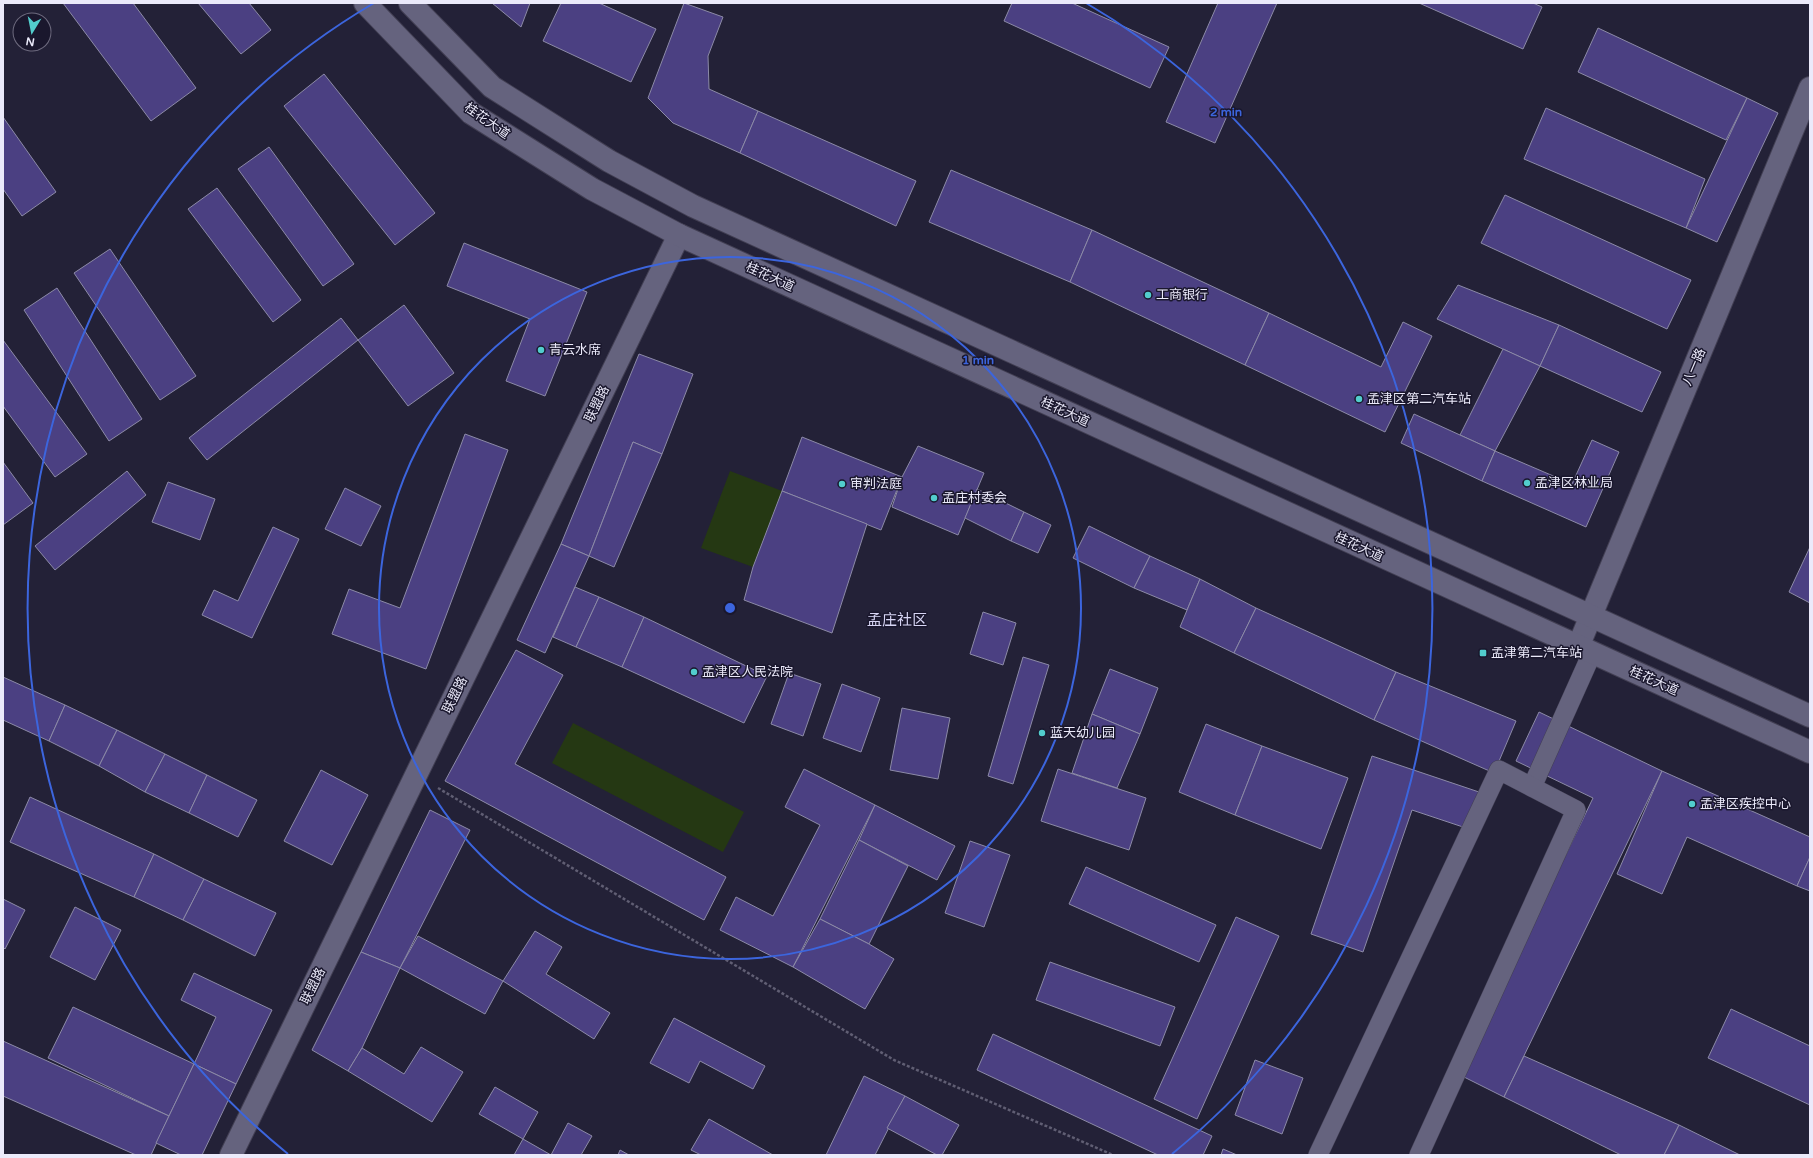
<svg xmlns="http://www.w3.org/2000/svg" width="1813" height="1158" font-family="'Varela Round','Noto Sans SC',sans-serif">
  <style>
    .green { fill: #253813 }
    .building { fill: #4b4082; stroke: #8c8aa7 }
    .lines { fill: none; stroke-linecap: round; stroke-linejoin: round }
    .pedestrian-casing { stroke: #423f53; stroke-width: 20 }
    .minor-casing { stroke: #423f53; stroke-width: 24 }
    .secondary-casing { stroke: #423f53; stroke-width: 24 }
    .path { stroke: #605e73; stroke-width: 2.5; stroke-dasharray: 3 2; stroke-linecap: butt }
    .pedestrian { stroke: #65637e; stroke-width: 19 }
    .minor { stroke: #65637e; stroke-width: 22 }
    .secondary { stroke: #65637e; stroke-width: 22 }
    .ring { fill: none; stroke: #3c65dd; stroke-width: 2 }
    .poi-dot { fill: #52cdcd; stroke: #1a172d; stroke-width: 1.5 }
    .labels { text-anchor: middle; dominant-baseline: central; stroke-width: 3; stroke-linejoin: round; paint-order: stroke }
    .street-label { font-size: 13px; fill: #ebeafa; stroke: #1a172d }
    .poi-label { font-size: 13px; fill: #ebeafa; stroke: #1a172d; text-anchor: start }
    .quarter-label { font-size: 15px; fill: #d7d5f4; stroke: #1a172d }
    .centre { fill: #3c65dd; stroke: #1a172d; stroke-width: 2 }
    .ring-label { font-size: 12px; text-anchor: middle; font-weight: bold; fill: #3c65dd; stroke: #1a172d; stroke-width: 3; stroke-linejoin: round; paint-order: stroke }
  </style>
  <rect width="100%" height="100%" fill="#232137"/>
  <g class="green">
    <polygon points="730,471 782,491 753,567 701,548"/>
    <polygon points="573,723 744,812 723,852 552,763"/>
  </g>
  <g class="building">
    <polygon points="63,3 133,3 196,88 151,121"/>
    <polygon points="198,3 249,3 271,30 241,54"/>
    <polygon points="492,3 530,3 521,27"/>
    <polygon points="561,3 599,3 656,29 631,82 543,41"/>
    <polygon points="684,3 723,17 708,56 709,89 758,111 740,153 673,123 648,98"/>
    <polygon points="1012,3 1072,3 1169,47 1150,88 1004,21"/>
    <polygon points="1218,3 1277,3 1215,143 1166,122"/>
    <polygon points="1419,3 1533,3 1542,7 1523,49"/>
    <polygon points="1598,28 1747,98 1726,140 1578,72"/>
    <polygon points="324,74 435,213 395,245 284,106"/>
    <polygon points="1747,98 1778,113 1717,242 1686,228"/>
    <polygon points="1546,108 1705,179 1686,228 1524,159"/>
    <polygon points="758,111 916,181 896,226 740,153"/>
    <polygon points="3,117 56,192 22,216 3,189"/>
    <polygon points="269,147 354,264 323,286 238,169"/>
    <polygon points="951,170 1092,230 1070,282 929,222"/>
    <polygon points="217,188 301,300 273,322 188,209"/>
    <polygon points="1505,195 1691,280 1667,329 1481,243"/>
    <polygon points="1092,230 1269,313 1245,365 1070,282"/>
    <polygon points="464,243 587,292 545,396 506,381 530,319 447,286"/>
    <polygon points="110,249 196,376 160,400 74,273"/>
    <polygon points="1458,285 1559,325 1540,366 1437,319"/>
    <polygon points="57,288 142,419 109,441 24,310"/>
    <polygon points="404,305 454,373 408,406 358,340"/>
    <polygon points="1269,313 1381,367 1403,322 1432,336 1385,432 1245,365"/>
    <polygon points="341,318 358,340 207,460 189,438"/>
    <polygon points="1559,325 1661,372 1642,412 1540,366"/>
    <polygon points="3,340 87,454 55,477 3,406"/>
    <polygon points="1503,349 1540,366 1495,451 1460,435"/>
    <polygon points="639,354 693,374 662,454 633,442 589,556 561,544"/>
    <polygon points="1414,414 1495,451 1482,481 1401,443"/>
    <polygon points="465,434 508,450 426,669 332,634 349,589 400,608"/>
    <polygon points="802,437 902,477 881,530 782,491"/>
    <polygon points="1592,440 1619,452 1586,527 1482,481 1495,451 1572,484"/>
    <polygon points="633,442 662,454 614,567 589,556"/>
    <polygon points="918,446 984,473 958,535 892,507 902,477"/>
    <polygon points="3,462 33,503 3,525"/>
    <polygon points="127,471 146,495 55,570 35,546"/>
    <polygon points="168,482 215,499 200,540 152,522"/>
    <polygon points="345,488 381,506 361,546 325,529"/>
    <polygon points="977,489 1024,512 1011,541 965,518"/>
    <polygon points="782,491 867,524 832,633 744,600 753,567"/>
    <polygon points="1024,512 1051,525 1038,553 1011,541"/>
    <polygon points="1089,526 1150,556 1134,588 1073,558"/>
    <polygon points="273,527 299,539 252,638 202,615 214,590 238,601"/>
    <polygon points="561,544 589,556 545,653 517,640"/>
    <polygon points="1810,547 1810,603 1789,592"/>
    <polygon points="1150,556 1200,579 1187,610 1134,588"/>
    <polygon points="1200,579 1256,608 1234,653 1180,627"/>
    <polygon points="575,587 599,597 576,647 553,637"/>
    <polygon points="599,597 644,617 622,667 576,647"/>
    <polygon points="1256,608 1396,672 1374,720 1234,653"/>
    <polygon points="983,612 1016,623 1003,665 970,654"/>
    <polygon points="644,617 767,676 744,723 622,667"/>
    <polygon points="516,650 563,675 515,764 726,877 704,920 445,781"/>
    <polygon points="1023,657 1049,665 1013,784 988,776"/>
    <polygon points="1110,669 1158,688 1140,734 1092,714"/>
    <polygon points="1396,672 1516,721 1494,773 1374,720"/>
    <polygon points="789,673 821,684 803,736 771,724"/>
    <polygon points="3,677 65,705 49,741 3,720"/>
    <polygon points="842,684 880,698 861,752 823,738"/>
    <polygon points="65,705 117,730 99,766 49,741"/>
    <polygon points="902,708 950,718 938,779 890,770"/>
    <polygon points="1539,712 1662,771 1504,1097 1460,1075 1593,798 1516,761"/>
    <polygon points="1092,714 1140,734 1117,788 1072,773"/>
    <polygon points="1206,724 1262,746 1235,815 1179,792"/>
    <polygon points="117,730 165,754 145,792 99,766"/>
    <polygon points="1262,746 1348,778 1321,849 1235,815"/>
    <polygon points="165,754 207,775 189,813 145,792"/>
    <polygon points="1372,756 1479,792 1466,828 1412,810 1363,952 1311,934"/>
    <polygon points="804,769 875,805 793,967 720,930 736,897 773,916 820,825 785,807"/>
    <polygon points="1058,769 1146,798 1129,850 1041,821"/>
    <polygon points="321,770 368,795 332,865 284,841"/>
    <polygon points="1662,771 1810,837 1810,857 1797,886 1687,837 1662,894 1617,874"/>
    <polygon points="207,775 257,800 238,837 189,813"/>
    <polygon points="30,797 154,854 134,897 10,842"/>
    <polygon points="875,805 955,846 937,880 859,840"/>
    <polygon points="430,810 470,830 400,968 361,952"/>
    <polygon points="859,840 908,866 869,944 820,919"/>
    <polygon points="970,841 1010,855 984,927 945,913"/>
    <polygon points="154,854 204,879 183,920 134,897"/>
    <polygon points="1810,857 1810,891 1797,886"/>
    <polygon points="1086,867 1216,925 1199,962 1069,904"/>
    <polygon points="204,879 276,913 255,956 183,920"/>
    <polygon points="3,899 25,910 5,949 3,947"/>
    <polygon points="75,907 121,930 95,980 50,957"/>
    <polygon points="1236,917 1279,936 1197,1119 1154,1099"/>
    <polygon points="820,919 869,944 894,959 865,1009 793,967"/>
    <polygon points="535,931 562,947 546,974 610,1013 594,1039 503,981"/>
    <polygon points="418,936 503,981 485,1014 400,968"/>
    <polygon points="361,952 400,968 362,1048 348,1071 312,1050"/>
    <polygon points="1050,962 1175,1007 1160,1046 1036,1000"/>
    <polygon points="194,973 272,1010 236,1084 194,1064 216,1017 181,1000"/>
    <polygon points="73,1007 194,1064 169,1116 48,1058"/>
    <polygon points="1731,1009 1810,1046 1810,1105 1708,1058"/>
    <polygon points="674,1018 765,1066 753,1089 700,1061 689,1083 650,1063"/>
    <polygon points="993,1034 1212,1136 1203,1155 1158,1155 977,1070"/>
    <polygon points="3,1041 169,1116 151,1155 136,1155 3,1096"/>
    <polygon points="421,1047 463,1072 432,1122 348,1071 362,1048 404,1074"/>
    <polygon points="1524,1056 1679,1125 1664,1155 1621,1155 1504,1097"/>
    <polygon points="1255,1060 1303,1078 1282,1134 1235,1115"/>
    <polygon points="194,1064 236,1084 202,1155 181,1155 156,1143"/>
    <polygon points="864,1076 905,1096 875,1155 826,1155"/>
    <polygon points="495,1087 538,1112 523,1139 479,1114"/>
    <polygon points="905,1096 959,1125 942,1155 937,1155 887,1128"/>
    <polygon points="709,1119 773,1155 701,1155 691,1150"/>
    <polygon points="568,1123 592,1136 581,1155 514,1155 523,1139 551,1155"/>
    <polygon points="1679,1125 1740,1155 1664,1155"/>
    <polygon points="1223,1149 1237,1155 1221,1155"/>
    <polygon points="620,1150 629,1155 618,1155"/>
  </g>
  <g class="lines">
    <defs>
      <g id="pedestrian">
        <polyline points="1532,787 1592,653"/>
        <polyline points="1318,1155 1499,770 1576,810 1419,1155"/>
      </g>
      <g id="minor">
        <polyline points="1578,647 1810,88"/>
        <polyline points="231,1155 679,235"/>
      </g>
      <g id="secondary">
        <polyline points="365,3 471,113 592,189 679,235 1810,752"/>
        <polyline points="410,3 492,87 609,161 693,206 1810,716"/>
      </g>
    </defs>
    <use href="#pedestrian" class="pedestrian-casing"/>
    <use href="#minor" class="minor-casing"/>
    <use href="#secondary" class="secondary-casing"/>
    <polyline class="path" points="438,788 894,1060 1113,1155"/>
    <use href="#pedestrian" class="pedestrian"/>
    <use href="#minor" class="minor"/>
    <use href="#secondary" class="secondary"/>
  </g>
  <g class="ring">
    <circle cx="730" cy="608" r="351"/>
    <path d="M288 1154A702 702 0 0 1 374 3M1086 3A702 702 0 0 1 1172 1154"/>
  </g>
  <g class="poi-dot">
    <circle cx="1148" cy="295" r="4"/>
    <circle cx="541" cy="350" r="4"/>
    <circle cx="1359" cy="399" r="4"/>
    <circle cx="1527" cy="483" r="4"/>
    <circle cx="842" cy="484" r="4"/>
    <circle cx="934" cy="498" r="4"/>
    <rect x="1479" y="649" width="8" height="8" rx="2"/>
    <circle cx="694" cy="672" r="4"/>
    <circle cx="1042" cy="733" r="4"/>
    <circle cx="1692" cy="804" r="4"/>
  </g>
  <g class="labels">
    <g class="street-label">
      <text transform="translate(487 121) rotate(35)">桂花大道</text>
      <text transform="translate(770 277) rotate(25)">桂花大道</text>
      <text transform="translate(1694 367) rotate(-67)">八一路</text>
      <text transform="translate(597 404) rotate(-64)">联盟路</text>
      <text transform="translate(1065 412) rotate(25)">桂花大道</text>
      <text transform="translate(1359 547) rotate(25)">桂花大道</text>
      <text transform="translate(1654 681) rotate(24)">桂花大道</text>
      <text transform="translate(455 695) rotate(-64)">联盟路</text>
      <text transform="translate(313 986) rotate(-64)">联盟路</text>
    </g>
    <g class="poi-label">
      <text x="1156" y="295">工商银行</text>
      <text x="549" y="350">青云水席</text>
      <text x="1367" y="399">孟津区第二汽车站</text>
      <text x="1535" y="483">孟津区林业局</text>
      <text x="850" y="484">审判法庭</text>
      <text x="942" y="498">孟庄村委会</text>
      <text x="1491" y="653">孟津第二汽车站</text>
      <text x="702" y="672">孟津区人民法院</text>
      <text x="1050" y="733">蓝天幼儿园</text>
      <text x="1700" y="804">孟津区疾控中心</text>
    </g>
    <g class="quarter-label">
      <text x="897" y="620">孟庄社区</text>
    </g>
  </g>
  <circle cx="730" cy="608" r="6" class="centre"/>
  <g class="ring-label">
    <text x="1226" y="116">2 min</text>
    <text x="978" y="364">1 min</text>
  </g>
  <rect width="1813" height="1158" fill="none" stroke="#ebeafa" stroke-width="8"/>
  <g transform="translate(32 32) rotate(190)"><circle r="19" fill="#1a172d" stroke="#6e6b7f"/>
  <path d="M0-3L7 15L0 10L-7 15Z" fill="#52cdcd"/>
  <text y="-6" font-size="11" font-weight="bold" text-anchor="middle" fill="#ebeafa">N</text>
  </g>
</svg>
